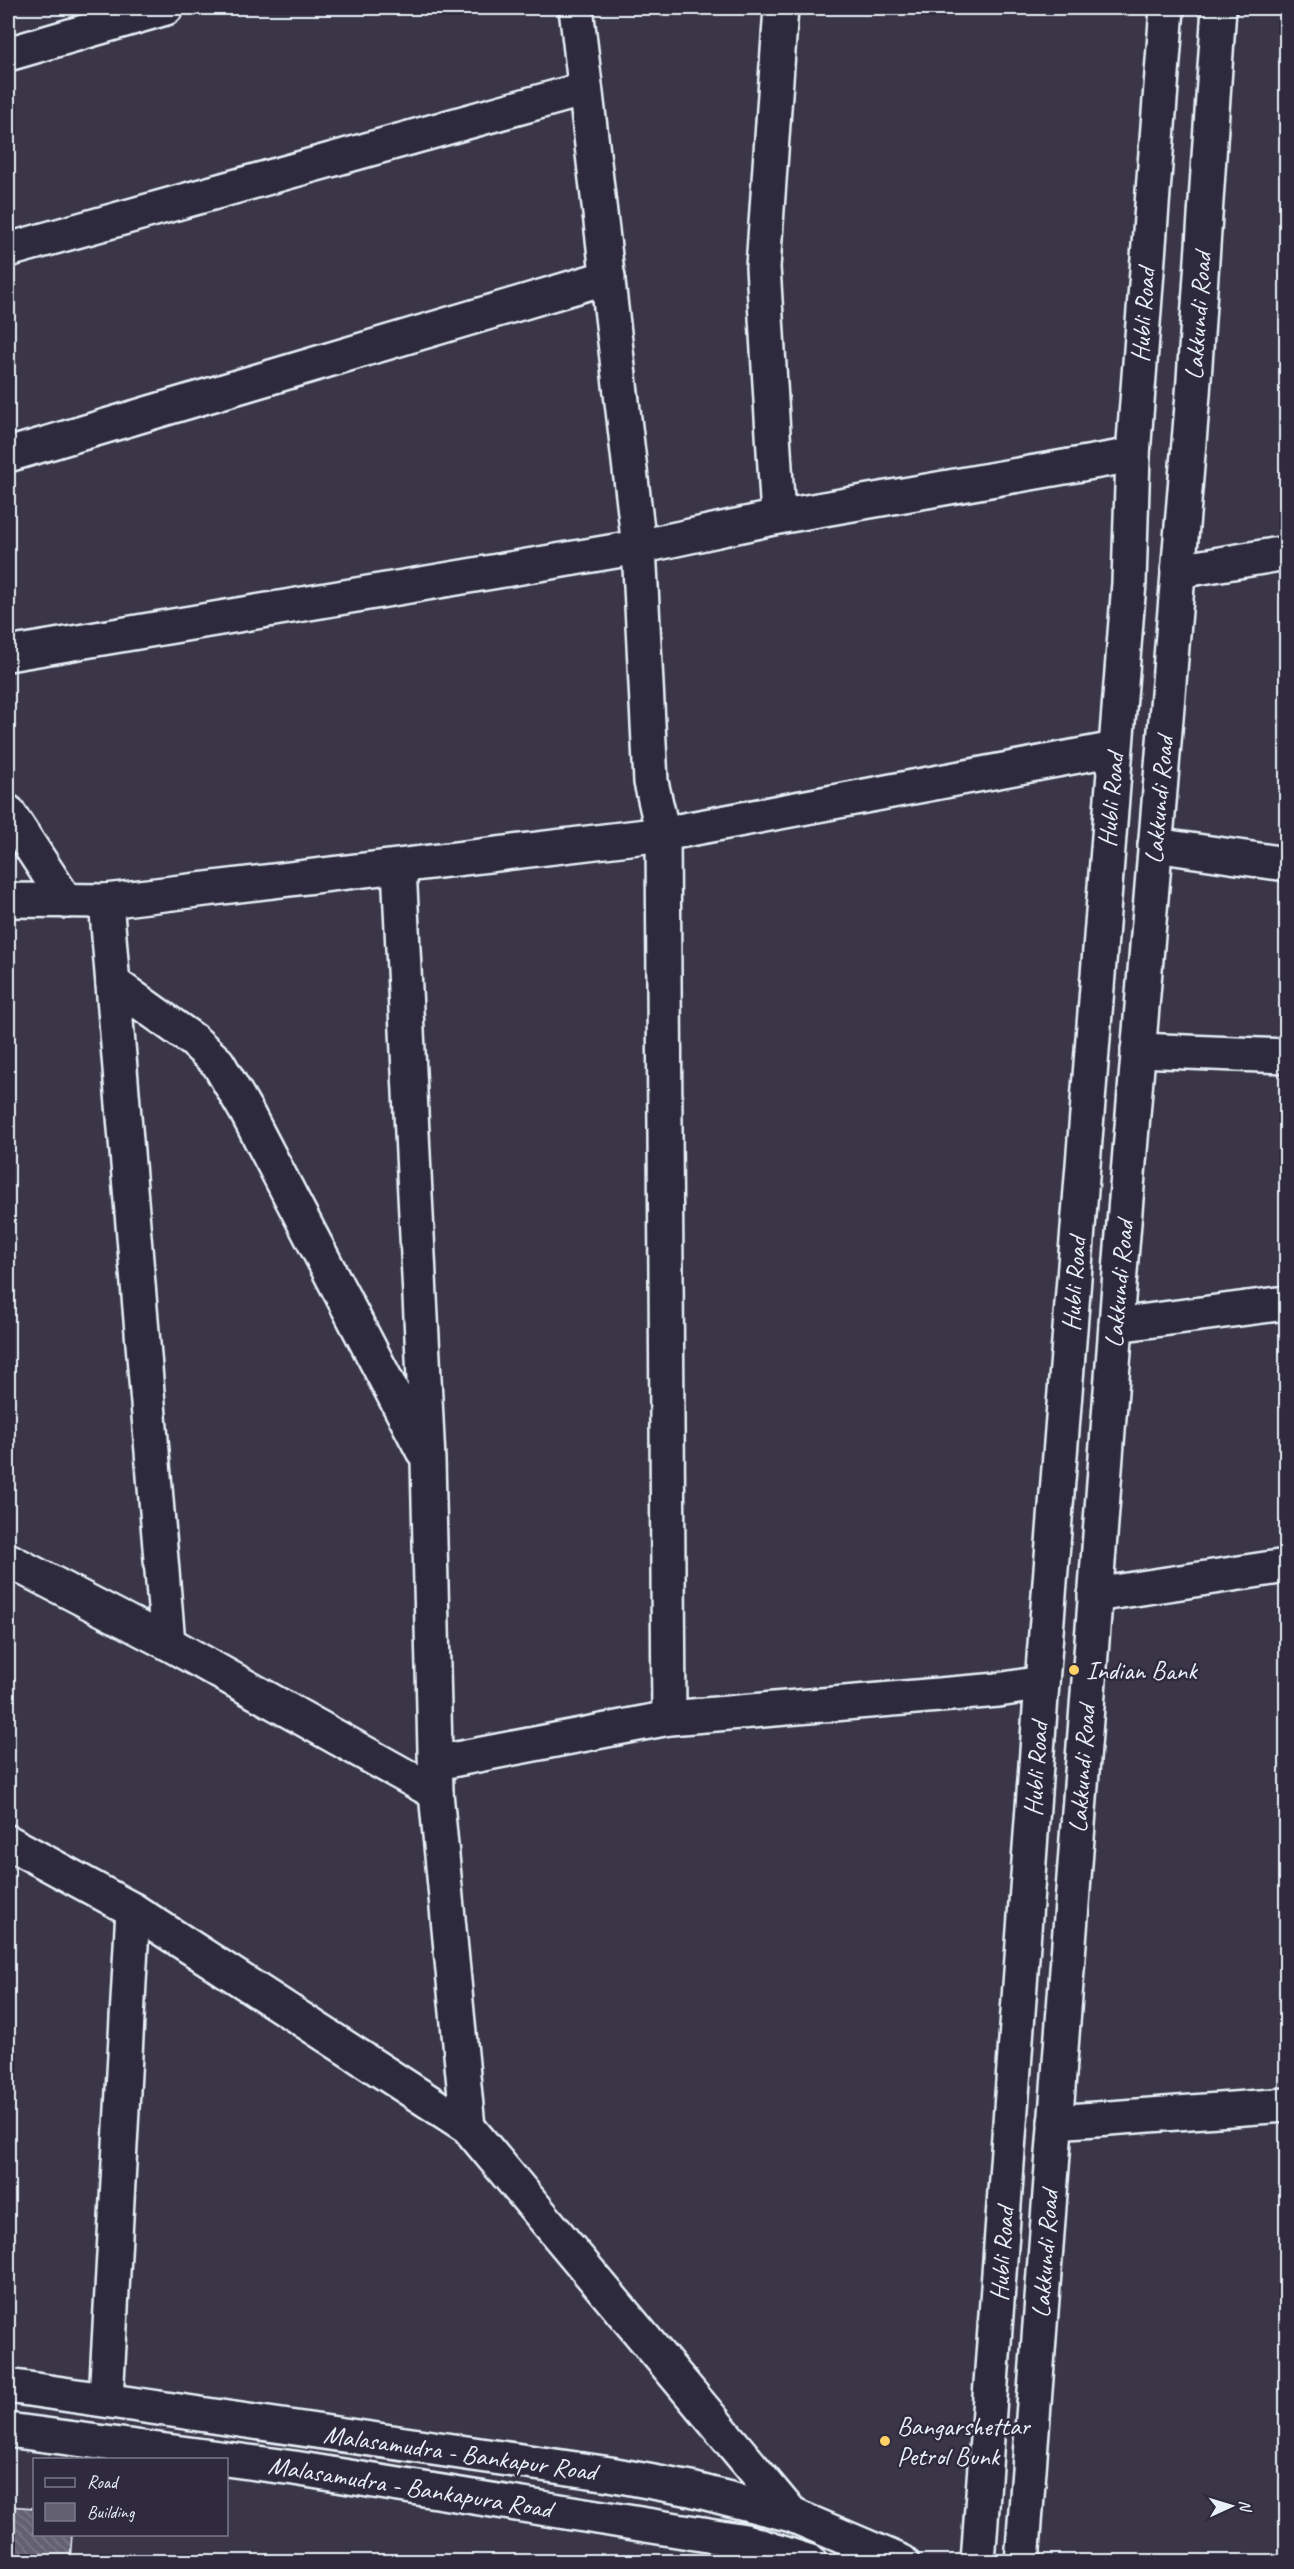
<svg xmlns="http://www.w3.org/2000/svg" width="1294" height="2569" font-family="Caveat,sans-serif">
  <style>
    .building { fill: url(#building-back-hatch); stroke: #e8f1f8; stroke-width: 1.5 }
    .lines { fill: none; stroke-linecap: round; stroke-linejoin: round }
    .minor-casing { stroke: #e8f1f8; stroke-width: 38 }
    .tertiary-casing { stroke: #e8f1f8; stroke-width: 38 }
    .secondary-casing { stroke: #e8f1f8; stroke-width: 38 }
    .primary-casing { stroke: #e8f1f8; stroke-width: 38 }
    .minor { stroke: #2f2a3d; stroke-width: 33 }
    .tertiary { stroke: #2f2a3d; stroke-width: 33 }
    .secondary { stroke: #2f2a3d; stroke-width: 33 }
    .primary { stroke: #2f2a3d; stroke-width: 33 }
    .poi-dot { fill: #ffd166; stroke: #2f2a3d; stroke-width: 2 }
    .labels { text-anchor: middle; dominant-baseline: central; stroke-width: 5; stroke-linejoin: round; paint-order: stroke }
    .street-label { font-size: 26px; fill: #e8f1f8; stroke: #2f2a3d }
    .poi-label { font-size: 26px; fill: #e8f1f8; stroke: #2f2a3d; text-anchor: start }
  </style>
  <defs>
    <pattern id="building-back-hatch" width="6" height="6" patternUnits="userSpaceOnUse" patternTransform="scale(1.5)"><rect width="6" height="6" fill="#636171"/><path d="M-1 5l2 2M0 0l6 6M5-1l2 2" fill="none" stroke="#797886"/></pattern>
  </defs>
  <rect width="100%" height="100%" fill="#3a3648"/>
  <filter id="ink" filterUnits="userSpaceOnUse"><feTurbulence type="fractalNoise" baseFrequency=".0167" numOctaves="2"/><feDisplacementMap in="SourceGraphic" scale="12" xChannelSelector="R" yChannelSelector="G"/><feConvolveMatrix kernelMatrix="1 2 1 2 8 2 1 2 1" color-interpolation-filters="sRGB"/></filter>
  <g filter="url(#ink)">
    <polygon class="building" points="8,2506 34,2508 34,2534 72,2534 70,2562 8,2562"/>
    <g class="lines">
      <defs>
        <g id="minor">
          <polyline points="576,8 639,547 651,782 663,834 669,1718"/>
          <polyline points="8,54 166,8"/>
          <polyline points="8,250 585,89"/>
          <polyline points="8,455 608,277"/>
          <polyline points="778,517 763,267 781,8"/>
          <polyline points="8,654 639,547 778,517 1133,455"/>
          <polyline points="8,812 66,901"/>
          <polyline points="1155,845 1286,864"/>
          <polyline points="399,867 428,1460 436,1793 468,2127"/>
          <polyline points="8,900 106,901 663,834 1115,749"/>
          <polyline points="106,901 168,1643"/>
          <polyline points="113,983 193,1040 218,1063 246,1111 423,1451"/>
          <polyline points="1138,1050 1286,1056"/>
          <polyline points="1116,1325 1286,1303"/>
          <polyline points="8,1560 168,1643 436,1793"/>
          <polyline points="1095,1595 1286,1566"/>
          <polyline points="436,1763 669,1718 998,1690 1042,1683"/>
          <polyline points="8,1842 133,1910 468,2127 792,2515"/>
          <polyline points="1055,2122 1286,2105"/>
          <polyline points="106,2399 133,1910"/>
        </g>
        <polyline id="tertiary" points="1178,571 1286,553"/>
        <g id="secondary">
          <polyline points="8,2386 610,2474 691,2489 792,2515 902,2562"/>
          <polyline points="8,2430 294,2468 745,2541 810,2562"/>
        </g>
        <g id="primary">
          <polyline points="978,2562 1042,1683 1129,583 1133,455 1167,8"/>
          <polyline points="1022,2562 1121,1259 1193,394 1219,8"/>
        </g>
      </defs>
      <use href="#minor" class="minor-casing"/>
      <use href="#tertiary" class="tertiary-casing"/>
      <use href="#secondary" class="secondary-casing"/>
      <use href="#primary" class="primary-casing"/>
      <use href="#minor" class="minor"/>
      <use href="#tertiary" class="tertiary"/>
      <use href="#secondary" class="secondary"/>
      <use href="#primary" class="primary"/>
    </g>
  </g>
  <g class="poi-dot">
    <circle cx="1074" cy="1670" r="6"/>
    <circle cx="885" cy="2441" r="6"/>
  </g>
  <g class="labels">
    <g class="street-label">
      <text transform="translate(1143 315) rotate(-86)">Hubli Road</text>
      <text transform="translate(1198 316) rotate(-86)">Lakkundi Road</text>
      <text transform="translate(1111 800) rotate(-85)">Hubli Road</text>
      <text transform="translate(1159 800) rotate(-85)">Lakkundi Road</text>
      <text transform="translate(1074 1284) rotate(-86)">Hubli Road</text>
      <text transform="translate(1119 1284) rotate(-85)">Lakkundi Road</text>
      <text transform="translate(1036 1769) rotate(-86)">Hubli Road</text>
      <text transform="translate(1082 1769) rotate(-86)">Lakkundi Road</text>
      <text transform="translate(1002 2254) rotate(-86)">Hubli Road</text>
      <text transform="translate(1045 2254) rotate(-86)">Lakkundi Road</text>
      <text transform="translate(460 2453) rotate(8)">Malasamudra - Bankapur Road</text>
      <text transform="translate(410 2487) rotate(9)">Malasamudra - Bankapura Road</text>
    </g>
    <g class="poi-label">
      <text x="1086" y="1670">Indian Bank</text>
      <text x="897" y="2426">Bangarshettar<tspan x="897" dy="30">Petrol Bunk</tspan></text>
    </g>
  </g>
  <rect width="1294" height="2569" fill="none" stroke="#2f2a3d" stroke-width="30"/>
  <rect x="15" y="15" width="1264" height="2539" fill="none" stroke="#e8f1f8" stroke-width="2" filter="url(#ink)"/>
  <rect x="33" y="2458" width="195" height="78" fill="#2f2a3d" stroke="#797a88" stroke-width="1.5"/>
  <rect x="45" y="2478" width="30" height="9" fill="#2f2a3d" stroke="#797a88" stroke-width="1.5"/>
  <text x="87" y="2488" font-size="18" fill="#e8f1f8">Road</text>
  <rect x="45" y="2503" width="30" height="18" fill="#636171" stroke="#797a88" stroke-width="1.5"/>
  <text x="87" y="2518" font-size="18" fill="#e8f1f8">Building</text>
  <g transform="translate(1231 2506) rotate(86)" stroke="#2f2a3d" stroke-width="4.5" paint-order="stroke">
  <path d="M0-4.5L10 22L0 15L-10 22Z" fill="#e8f1f8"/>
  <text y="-9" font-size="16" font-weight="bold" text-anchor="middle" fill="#e8f1f8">N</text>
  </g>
</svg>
